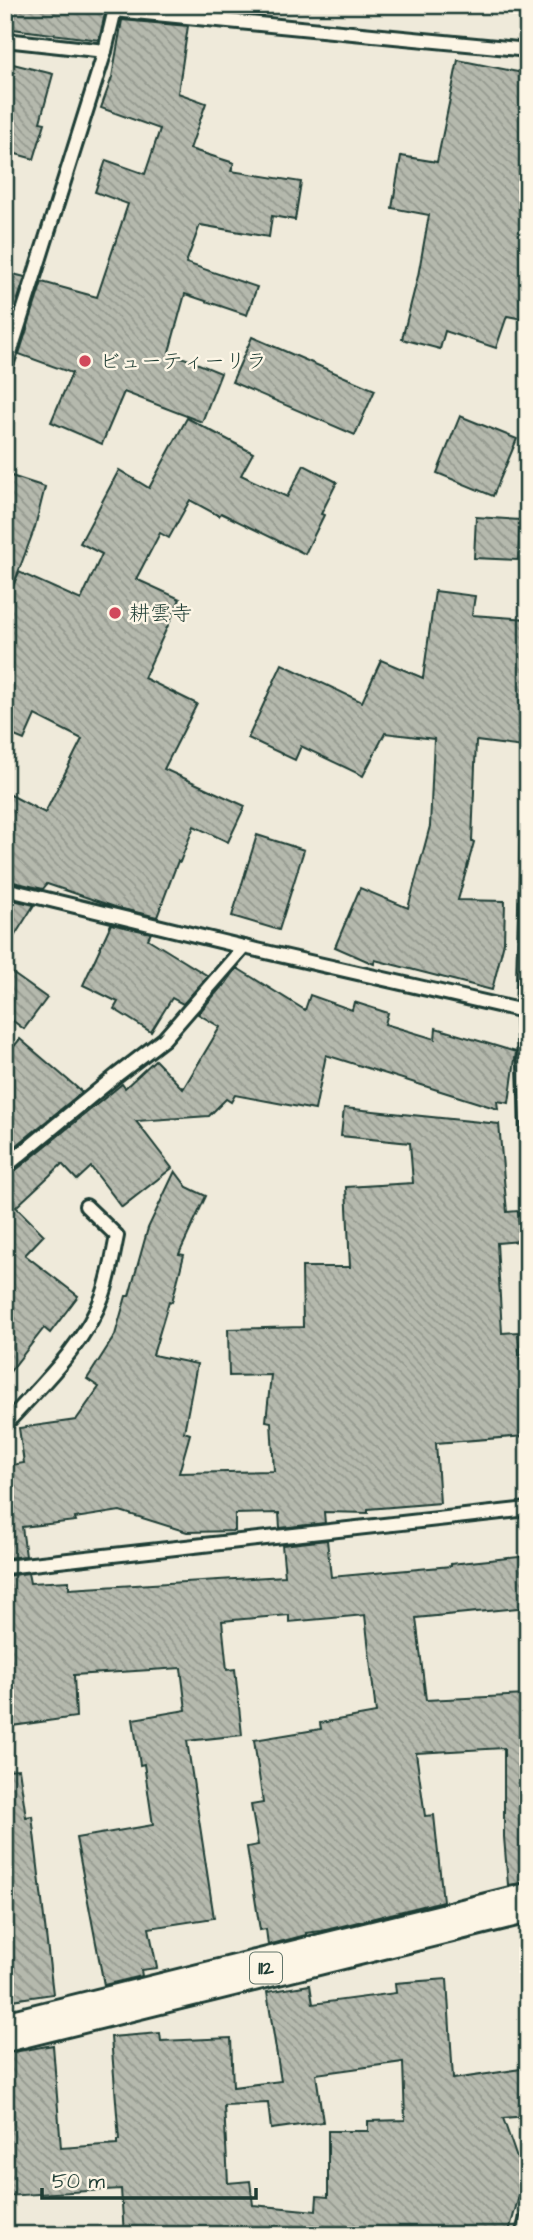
<svg xmlns="http://www.w3.org/2000/svg" width="533" height="2240" font-family="'Architects Daughter','Klee One',sans-serif">
  <style>
    .building { fill: url(#building-back-hatch); stroke: #1f3d34; stroke-width: 2; fill-rule: evenodd }
    .lines { fill: none; stroke-linecap: round; stroke-linejoin: round }
    .lane-casing { stroke: #1f3d34; stroke-width: 18 }
    .highway-casing { stroke: #1f3d34; stroke-width: 44 }
    .lane { stroke: #fcf5e5; stroke-width: 12 }
    .highway { stroke: #fcf5e5; stroke-width: 38 }
    .poi-dot { fill: #d1495b; stroke: #fcf5e5; stroke-width: 2.5 }
    .labels { text-anchor: middle; dominant-baseline: central; stroke-width: 5; stroke-linejoin: round; paint-order: stroke }
    .shield { fill: #fcf5e5; stroke: #617469; stroke-width: 2 }
    .shield-label { font-size: 19px; font-weight: bold; fill: #1f3d34 }
    .poi-label { font-size: 21px; fill: #1f3d34; stroke: #fcf5e5; text-anchor: start }
  </style>
  <defs>
    <pattern id="building-back-hatch" width="6" height="6" patternUnits="userSpaceOnUse" patternTransform="scale(1.75)"><rect width="6" height="6" fill="#b5b9ad"/><path d="M-1 5l2 2M0 0l6 6M5-1l2 2" fill="none" stroke="#93988e"/></pattern>
  </defs>
  <rect width="100%" height="100%" fill="#efeada"/>
  <filter id="ink" filterUnits="userSpaceOnUse"><feTurbulence type="fractalNoise" baseFrequency=".0143" numOctaves="2"/><feDisplacementMap in="SourceGraphic" scale="14" xChannelSelector="R" yChannelSelector="G"/><feConvolveMatrix kernelMatrix="1 2 1 2 8 2 1 2 1" color-interpolation-filters="sRGB"/></filter>
  <g filter="url(#ink)">
    <g class="building">
      <polygon points="5,5 107,5 99,40 5,28"/>
      <polygon points="122,20 188,26 178,93 206,103 190,149 234,163 231,171 301,182 295,220 272,216 269,237 200,225 186,263 257,287 247,315 185,294 169,352 221,373 202,422 124,392 102,444 51,422 72,373 19,354 42,282 97,297 128,204 95,192 106,160 145,174 160,129 101,108 112,77"/>
      <polygon points="458,60 528,74 528,320 507,316 496,348 445,331 440,349 402,339 418,276 429,215 392,208 401,156 437,162"/>
      <polygon points="5,62 53,74 40,122 45,123 34,159 5,151"/>
      <polygon points="5,272 25,277 5,339"/>
      <polygon points="252,337 375,390 355,435 232,382"/>
      <polygon points="460,416 517,439 493,496 437,473"/>
      <polygon points="187,418 253,453 241,475 287,497 304,465 337,482 321,514 324,515 305,554 221,513 219,516 190,500 169,538 160,533 136,579 180,599 144,678 197,704 164,769 245,806 228,842 194,826 180,862 178,861 157,917 118,908 47,884 43,889 5,880 5,792 45,813 82,739 35,715 24,740 5,732 5,474 45,487 35,527 13,586 19,572 81,600 102,554 80,543 119,470 149,488"/>
      <polygon points="476,517 520,520 518,560 474,558"/>
      <polygon points="435,591 475,596 472,615 528,619 528,715 523,747 476,741 472,841 474,842 458,900 505,901 504,942 492,990 375,960 374,964 335,947 360,888 408,908 430,826 434,739 385,733 363,776 301,746 295,760 248,738 282,664 362,702 381,660 423,678"/>
      <polygon points="257,835 304,850 279,930 232,916"/>
      <polygon points="5,898 34,905 5,951"/>
      <polygon points="111,924 151,933 148,939 208,976 183,1004 172,998 151,1032 114,1009 118,1002 83,985"/>
      <polygon points="5,968 47,998 24,1029 5,1015"/>
      <polygon points="237,968 305,1010 310,995 352,1010 354,1002 388,1013 385,1024 435,1039 436,1028 516,1052 509,1103 497,1101 498,1109 326,1055 315,1110 235,1095 231,1102 226,1099 209,1116 136,1121 172,1168 122,1207 91,1167 77,1180 62,1164 16,1207 44,1235 25,1255 78,1296 50,1333 44,1328 5,1378 5,1176 11,1174 122,1084 125,1088 155,1060 183,1089 220,1027 198,1014 223,985 224,986"/>
      <polygon points="20,1039 82,1092 5,1155 5,1057"/>
      <polygon points="344,1108 499,1124 507,1212 518,1211 520,1241 497,1243 502,1333 518,1332 526,1436 436,1443 440,1503 368,1509 368,1513 324,1512 325,1523 280,1528 279,1513 235,1514 235,1531 187,1532 120,1511 75,1518 76,1521 22,1527 26,1556 5,1558 5,1466 24,1463 19,1428 76,1420 99,1387 87,1379 115,1335 126,1296 129,1296 148,1228 175,1171 187,1187 206,1196 179,1254 184,1255 172,1302 169,1301 153,1355 197,1364 184,1432 190,1434 179,1473 274,1471 271,1422 266,1421 271,1375 229,1376 228,1329 303,1327 302,1267 350,1267 346,1187 413,1183 410,1143 341,1136"/>
      <polygon points="327,1540 331,1577 451,1566 451,1564 528,1556 528,1607 416,1618 426,1700 528,1695 528,1882 508,1885 504,1837 504,1748 416,1753 425,1816 434,1815 443,1901 322,1931 306,1933 306,1935 268,1945 266,1929 260,1930 247,1847 258,1845 251,1805 263,1803 254,1740 321,1729 320,1723 376,1713 365,1615 289,1622 289,1615 222,1621 227,1670 235,1669 242,1735 187,1741 214,1918 149,1928 157,1968 141,1970 142,1976 104,1985 76,1838 153,1825 144,1764 140,1765 133,1719 186,1710 181,1668 74,1675 76,1717 5,1727 5,1576 28,1573 30,1583 69,1581 69,1589 285,1576 282,1545"/>
      <polygon points="19,1769 26,1817 32,1816 53,1994 5,2001 5,1770"/>
      <path d="M447,1979L453,2079L528,2068V2116L503,2118L527,2187L521,2189L508,2235H124L121,2189L5,2196V2105H12L8,2053L53,2045L61,2148L117,2144V2140H119L111,2037L160,2033L161,2041L231,2038L233,2087L281,2081L267,1992L310,1985L313,2004L396,1993L395,1983ZM403,2062L405,2120L368,2121V2131H328V2197L317,2196L316,2211L253,2205L250,2181L228,2183L224,2105L268,2103L271,2129L323,2122L316,2074Z"/>
    </g>
    <g class="lines">
      <defs>
        <g id="lane">
          <polyline points="114,10 528,50"/>
          <polyline points="5,40 105,51"/>
          <polyline points="5,369 105,51 116,5"/>
          <polyline points="528,842 523,1012 528,1149"/>
          <polyline points="5,889 244,947 528,1012"/>
          <polyline points="5,1167 117,1075 164,1039 244,947"/>
          <path d="M5,1425C40,1386 85,1345 103,1295C110,1276 113,1255 117,1236L86,1206"/>
          <polyline points="5,1567 528,1509"/>
          <polyline points="522,2235 528,2215"/>
        </g>
        <polyline id="highway" points="5,2032 528,1903"/>
      </defs>
      <use href="#lane" class="lane-casing"/>
      <use href="#highway" class="highway-casing"/>
      <use href="#lane" class="lane"/>
      <use href="#highway" class="highway"/>
    </g>
  </g>
  <g class="poi-dot">
    <circle cx="85" cy="361" r="7"/>
    <circle cx="115" cy="613" r="7"/>
  </g>
  <g class="labels">
    <rect class="shield" x="250" y="1952.5" width="32" height="31" rx="5"/>
    <g class="shield-label">
      <text x="266" y="1968">112</text>
    </g>
    <g class="poi-label">
      <text x="99" y="361">ビューティーリラ</text>
      <text x="129" y="613">耕雲寺</text>
    </g>
  </g>
  <rect width="533" height="2240" fill="none" stroke="#fcf5e5" stroke-width="28"/>
  <rect x="14" y="14" width="505" height="2212" fill="none" stroke="#1f3d34" stroke-width="2.5" filter="url(#ink)"/>
  <path d="M42 2188v10h214v-10" fill="none" stroke="#1f3d34" stroke-width="3.5"/>
  <text x="52" y="2188" font-size="21" fill="#1f3d34" stroke="#fcf5e5" stroke-width="5" paint-order="stroke">50 m</text>
</svg>
